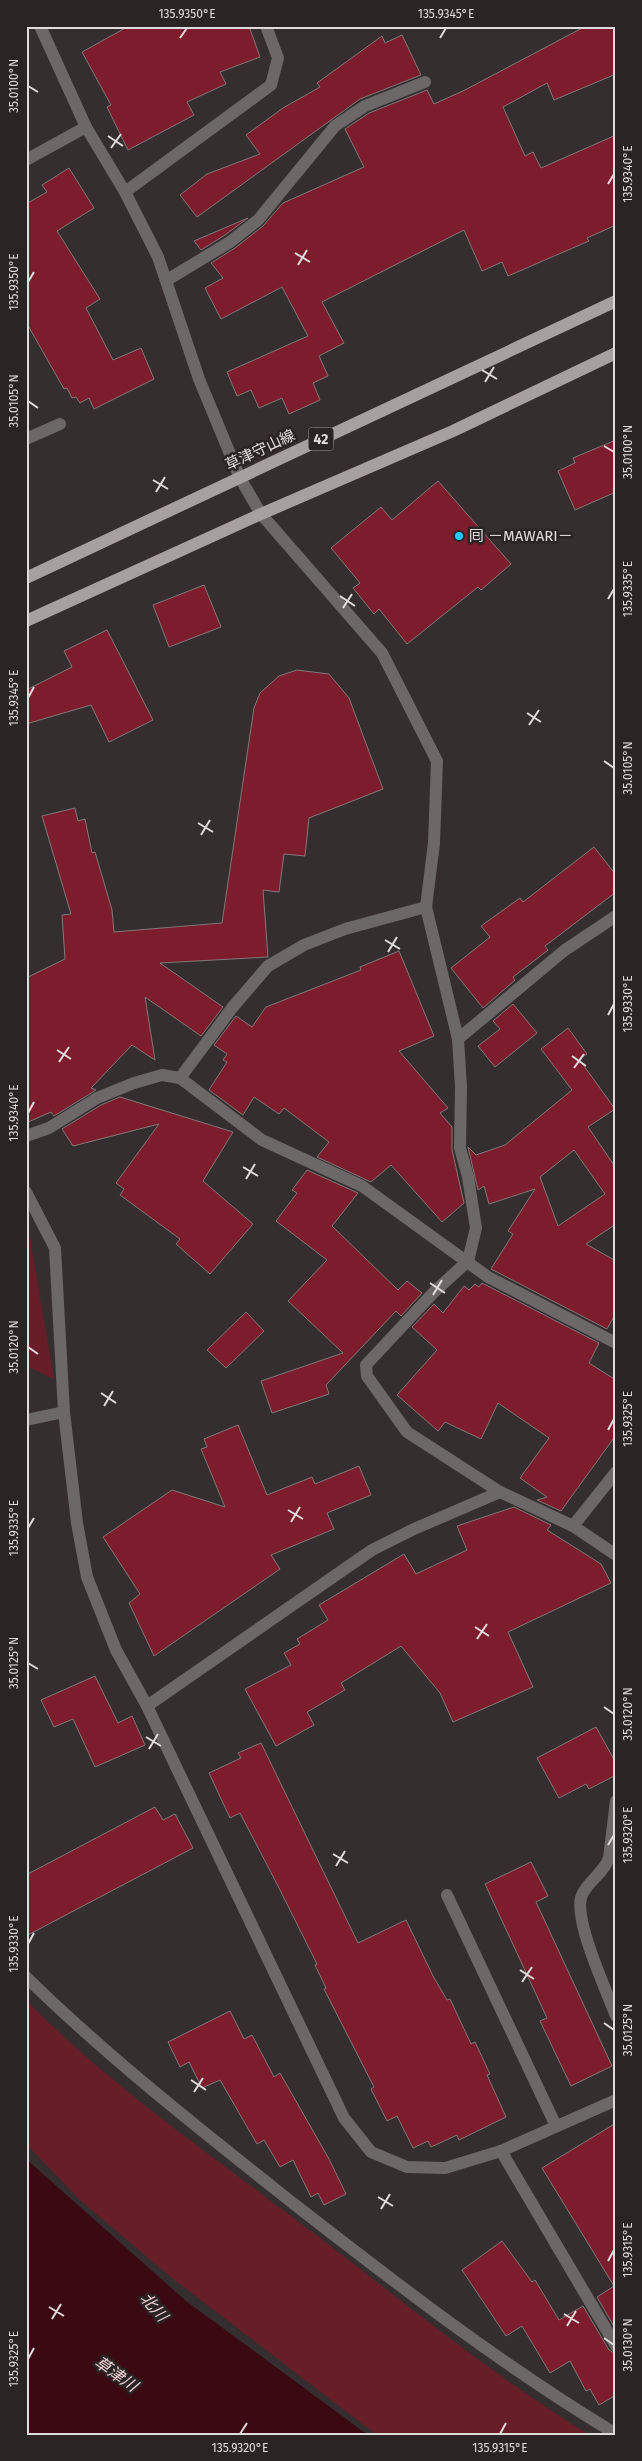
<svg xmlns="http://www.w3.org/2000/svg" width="642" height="2461" font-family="'Fira Sans','Noto Sans JP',sans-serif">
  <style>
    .green { fill: #681e28 }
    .water { fill: #3b0911 }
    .building { fill: #7c1c2c; stroke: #827979; fill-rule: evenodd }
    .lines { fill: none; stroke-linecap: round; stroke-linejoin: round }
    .minor { stroke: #6c6868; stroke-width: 12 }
    .major { stroke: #a7a0a0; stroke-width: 12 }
    .ticks { fill: none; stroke: #e1dcdc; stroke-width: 2 }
    .poi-dot { fill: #23c9fe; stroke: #2b2424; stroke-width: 2 }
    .labels { text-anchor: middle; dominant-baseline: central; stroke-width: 5; stroke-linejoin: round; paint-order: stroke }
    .shield { fill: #2b2424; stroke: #aaa5a5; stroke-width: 1 }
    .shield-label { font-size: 14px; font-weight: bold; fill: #e1dcdc }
    .street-label { font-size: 15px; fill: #e1dcdc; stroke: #2b2424 }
    .poi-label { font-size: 15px; fill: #e1dcdc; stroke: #2b2424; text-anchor: start }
    .water-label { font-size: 16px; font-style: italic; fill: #f5d8d9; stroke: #2b2424 }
    .neatline { fill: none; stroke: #e1dcdc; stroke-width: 2 }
    .ticks-label { font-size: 12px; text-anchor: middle; fill: #e1dcdc }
  </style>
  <rect width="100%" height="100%" fill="#352e2e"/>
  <g class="green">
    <polygon points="26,1230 30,1238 54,1379 26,1366"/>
    <path d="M26,2000C107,2083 203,2149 295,2219C392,2292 486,2372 590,2435H377L172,2278L81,2201L26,2144Z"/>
  </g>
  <polygon class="water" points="26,2159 186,2301 368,2435 26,2435"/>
  <g class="building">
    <polygon points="129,26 249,26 260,57 220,72 226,84 187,102 194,115 128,150 107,107 111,105 82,52"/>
    <polygon points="586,26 616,26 616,74 554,100 547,83 503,107 525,156 533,152 541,168 616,135 616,225 587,238 589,241 508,276 502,262 482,271 464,230 322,302 344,343 319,356 328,376 313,383 320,400 289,414 282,398 259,408 251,390 237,396 227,372 308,336 282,287 221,319 205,288 223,278 211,263 235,248 263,226 283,203 364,167 345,129 369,113 427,90 434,104 465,90"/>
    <polygon points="402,35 421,75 360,99 197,217 180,195 207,174 260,154 246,135 283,108 320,87 317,83 382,36 385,43"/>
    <polygon points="69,168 94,208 57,231 100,299 86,308 113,360 141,348 154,379 94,409 89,398 80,403 76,397 72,398 67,388 64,389 26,322 26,204 47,192 42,185"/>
    <polygon points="248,218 225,235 201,250 194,241"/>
    <polygon points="616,440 616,492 575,510 558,471 575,463 573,458"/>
    <polygon points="438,481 511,564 481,590 478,587 407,644 379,609 374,614 353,588 360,583 331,548 381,507 392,520"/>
    <polygon points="204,585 221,627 169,647 153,605"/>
    <polygon points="107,630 153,720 109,742 91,705 26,724 26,690 72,667 64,651"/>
    <polygon points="297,670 329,674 349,698 383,789 309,818 305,856 284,854 279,892 263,890 268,957 160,963 223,1007 201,1036 145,997 155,1060 132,1045 91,1088 96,1090 54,1116 51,1112 26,1123 26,978 65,959 62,915 71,914 42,816 75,808 78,821 85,819 92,853 95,852 112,910 114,932 222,923 254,708 260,693 279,676"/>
    <polygon points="594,847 616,875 616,892 545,946 548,950 513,977 515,980 483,1008 451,968 490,937 481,926 520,898 523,902"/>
    <polygon points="399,951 434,1036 399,1051 448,1108 440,1113 452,1127 452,1150 464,1203 442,1222 391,1165 371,1182 317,1157 329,1142 284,1108 279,1114 254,1097 243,1115 209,1090 227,1062 223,1060 227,1054 214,1045 236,1016 252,1027 266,1007 361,970 360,967"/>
    <polygon points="513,1004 537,1033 495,1067 478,1046 500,1029 493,1021"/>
    <path d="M568,1028L587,1054L579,1059L615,1109L588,1127L616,1168V1224L586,1244L616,1261V1313L607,1329L491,1269L513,1234L508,1231L535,1189L489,1204L484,1186L478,1190L468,1147L476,1155L505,1145L572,1090L541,1049ZM574,1150L605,1194L558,1226L540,1177Z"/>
    <polygon points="120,1097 233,1132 203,1181 253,1224 210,1274 176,1244 180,1239 120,1195 124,1189 116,1183 159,1124 73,1146 62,1129 101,1105"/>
    <polygon points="307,1170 358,1193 332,1226 398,1290 407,1281 422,1293 401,1316 396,1311 326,1385 329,1394 272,1413 261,1381 343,1353 288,1301 327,1260 276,1221 297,1193 292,1190"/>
    <polygon points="482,1283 599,1343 589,1363 616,1380 616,1435 561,1511 537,1500 547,1497 520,1478 549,1438 498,1403 481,1439 445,1422 438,1431 397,1395 437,1350 412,1327 434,1304 443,1313 464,1286 469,1290 475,1284 479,1287"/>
    <polygon points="246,1312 264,1331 226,1368 207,1350"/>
    <polygon points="238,1425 267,1495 312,1477 315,1484 359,1466 371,1495 327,1513 334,1529 271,1555 280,1569 154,1656 129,1603 140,1594 103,1537 172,1490 225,1507 201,1449 207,1447 204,1439"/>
    <polygon points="514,1507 551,1525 547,1530 601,1564 611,1583 508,1632 533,1687 453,1722 440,1693 401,1646 341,1683 345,1690 307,1712 314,1725 276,1746 245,1689 291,1665 284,1653 300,1644 297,1639 328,1620 319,1605 404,1554 416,1574 467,1550 457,1526"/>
    <polygon points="95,1676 118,1723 132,1716 145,1745 95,1767 73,1719 54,1727 41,1700"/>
    <polygon points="596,1727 616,1763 616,1775 589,1789 586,1784 559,1798 537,1758"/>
    <polygon points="261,1743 358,1943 406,1920 433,1976 447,2000 450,1999 471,2044 475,2042 490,2074 487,2075 506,2117 459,2140 457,2135 431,2147 428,2141 413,2148 397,2116 387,2121 371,2089 374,2087 324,1989 326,1988 315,1965 317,1964 278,1886 240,1813 230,1818 209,1773 241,1758 238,1753"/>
    <polygon points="155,1807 163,1820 175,1814 193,1848 26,1936 26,1875"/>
    <polygon points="531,1862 548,1896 536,1902 612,2066 571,2086 540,2021 547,2018 485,1884"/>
    <polygon points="230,2011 244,2039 252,2035 274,2077 280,2073 329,2159 346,2194 324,2205 318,2193 311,2197 293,2160 280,2167 264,2140 257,2144 220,2080 202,2088 189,2062 180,2067 168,2042"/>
    <polygon points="616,2123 616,2330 597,2297 614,2286 542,2168"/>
    <polygon points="502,2241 532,2282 535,2280 559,2320 583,2306 609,2350 616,2354 616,2395 599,2405 590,2389 586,2391 570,2361 550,2373 522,2326 506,2336 462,2270"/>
  </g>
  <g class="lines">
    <g class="minor">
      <polyline points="40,26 86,127 125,192 158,257 199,379 240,478 261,514 382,653 437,761 434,843 426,907 458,1039 461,1087 460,1148 468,1177 476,1228 468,1261 434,1292 366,1365 367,1376 407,1432 500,1492 573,1526 616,1555"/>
      <polyline points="26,160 86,127"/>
      <polyline points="125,192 271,85 278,58 266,26"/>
      <polyline points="167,280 230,242 258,220 335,126 365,106 425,82"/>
      <polyline points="26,439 60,424"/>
      <polyline points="458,1039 565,950 616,916"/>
      <polyline points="180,1078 232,1008 268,966 304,945 345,929 426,907"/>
      <polyline points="26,1136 49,1128 97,1098 134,1083 162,1075 180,1078 262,1140 362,1186 488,1277 616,1343"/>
      <polyline points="26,1192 55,1248 64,1412 77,1523 87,1577 116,1650 147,1706 344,2118 371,2152 407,2167 445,2168 501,2151 616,2100"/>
      <polyline points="26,1420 64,1412"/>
      <polyline points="573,1526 616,1472"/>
      <polyline points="147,1706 372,1550 414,1529 500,1492"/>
      <path d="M616,1801L609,1858C604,1873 588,1881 582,1895C572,1917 607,1992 616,2016"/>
      <polyline points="447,1895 556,2126"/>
      <path d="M26,1977C110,2059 202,2131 294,2204C398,2285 503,2366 616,2434"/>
      <polyline points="501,2151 616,2346"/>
    </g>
    <g class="major">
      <polyline points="26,578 616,301"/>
      <polyline points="26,621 261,514 453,431 616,353"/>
    </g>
  </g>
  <path class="ticks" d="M180,38L187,28M440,38L446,28M28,86L38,92M108,136L123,146M111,148L121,134M608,184L614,174M295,253L310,262M298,265L307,250M28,282L34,272M482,370L497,379M485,382L494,367M28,401L38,408M604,446L614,452M153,480L168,489M156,492L165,477M340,596L355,606M608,599L614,589M343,608L352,594M28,698L34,687M527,713L541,722M529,725L539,710M604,761L614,768M198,823L213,832M201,835L210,820M385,940L400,949M388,952L397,937M608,1015L614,1004M57,1050L71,1059M572,1056L586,1066M59,1062L69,1047M574,1068L584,1054M28,1113L34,1102M243,1167L258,1176M246,1179L255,1164M430,1283L445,1293M433,1295L442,1280M28,1347L38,1354M101,1393L116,1403M104,1406L113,1391M608,1430L614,1419M288,1510L303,1519M291,1522L300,1507M28,1528L34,1518M475,1627L489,1636M477,1639L487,1624M28,1663L38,1669M604,1707L614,1714M146,1737L161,1746M149,1749L158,1734M608,1845L614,1835M333,1854L348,1863M336,1866L345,1851M28,1944L34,1933M520,1970L534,1979M522,1982L532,1967M604,2023L614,2030M191,2080L206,2090M194,2092L203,2078M378,2197L393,2206M381,2209L390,2194M608,2261L614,2250M49,2307L64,2316M564,2314L579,2323M52,2319L61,2304M567,2326L576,2311M604,2338L614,2345M28,2359L34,2348M240,2434L247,2423M500,2434L506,2423"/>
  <circle class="poi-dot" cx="459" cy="536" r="5"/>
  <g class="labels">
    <rect class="shield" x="308.5" y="427.5" width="25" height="23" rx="4"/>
    <g class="shield-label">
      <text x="321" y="439">42</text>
    </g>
    <g class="street-label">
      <text transform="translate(260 450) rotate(-25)">草津守山線</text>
    </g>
    <g class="poi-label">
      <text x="469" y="536">囘 －MAWARI－</text>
    </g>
    <g class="water-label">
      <text transform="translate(154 2307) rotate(49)">北川</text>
      <text transform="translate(116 2374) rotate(35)">草津川</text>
    </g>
  </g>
  <rect width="642" height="2461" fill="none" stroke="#2b2424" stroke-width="55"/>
  <rect x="28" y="28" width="586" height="2406" class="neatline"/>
  <g class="ticks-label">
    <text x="187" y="18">135.9350°E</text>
    <text x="446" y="18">135.9345°E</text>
    <text transform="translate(14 86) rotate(-90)" y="4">35.0100°N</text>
    <text transform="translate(628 174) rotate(-90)" y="4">135.9340°E</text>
    <text transform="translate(14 282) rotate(-90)" y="4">135.9350°E</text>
    <text transform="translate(14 401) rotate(-90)" y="4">35.0105°N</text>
    <text transform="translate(628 452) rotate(-90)" y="4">35.0100°N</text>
    <text transform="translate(628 589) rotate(-90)" y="4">135.9335°E</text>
    <text transform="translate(14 698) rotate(-90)" y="4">135.9345°E</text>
    <text transform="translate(628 768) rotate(-90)" y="4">35.0105°N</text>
    <text transform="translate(628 1004) rotate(-90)" y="4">135.9330°E</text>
    <text transform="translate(14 1113) rotate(-90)" y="4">135.9340°E</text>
    <text transform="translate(14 1347) rotate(-90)" y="4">35.0120°N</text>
    <text transform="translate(628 1419) rotate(-90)" y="4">135.9325°E</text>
    <text transform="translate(14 1528) rotate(-90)" y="4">135.9335°E</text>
    <text transform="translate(14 1663) rotate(-90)" y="4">35.0125°N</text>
    <text transform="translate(628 1714) rotate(-90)" y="4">35.0120°N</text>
    <text transform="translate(628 1835) rotate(-90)" y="4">135.9320°E</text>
    <text transform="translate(14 1944) rotate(-90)" y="4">135.9330°E</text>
    <text transform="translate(628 2030) rotate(-90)" y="4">35.0125°N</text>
    <text transform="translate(628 2250) rotate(-90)" y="4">135.9315°E</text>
    <text transform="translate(628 2345) rotate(-90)" y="4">35.0130°N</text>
    <text transform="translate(14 2359) rotate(-90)" y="4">135.9325°E</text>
    <text x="240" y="2452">135.9320°E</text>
    <text x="500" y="2452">135.9315°E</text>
  </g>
</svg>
